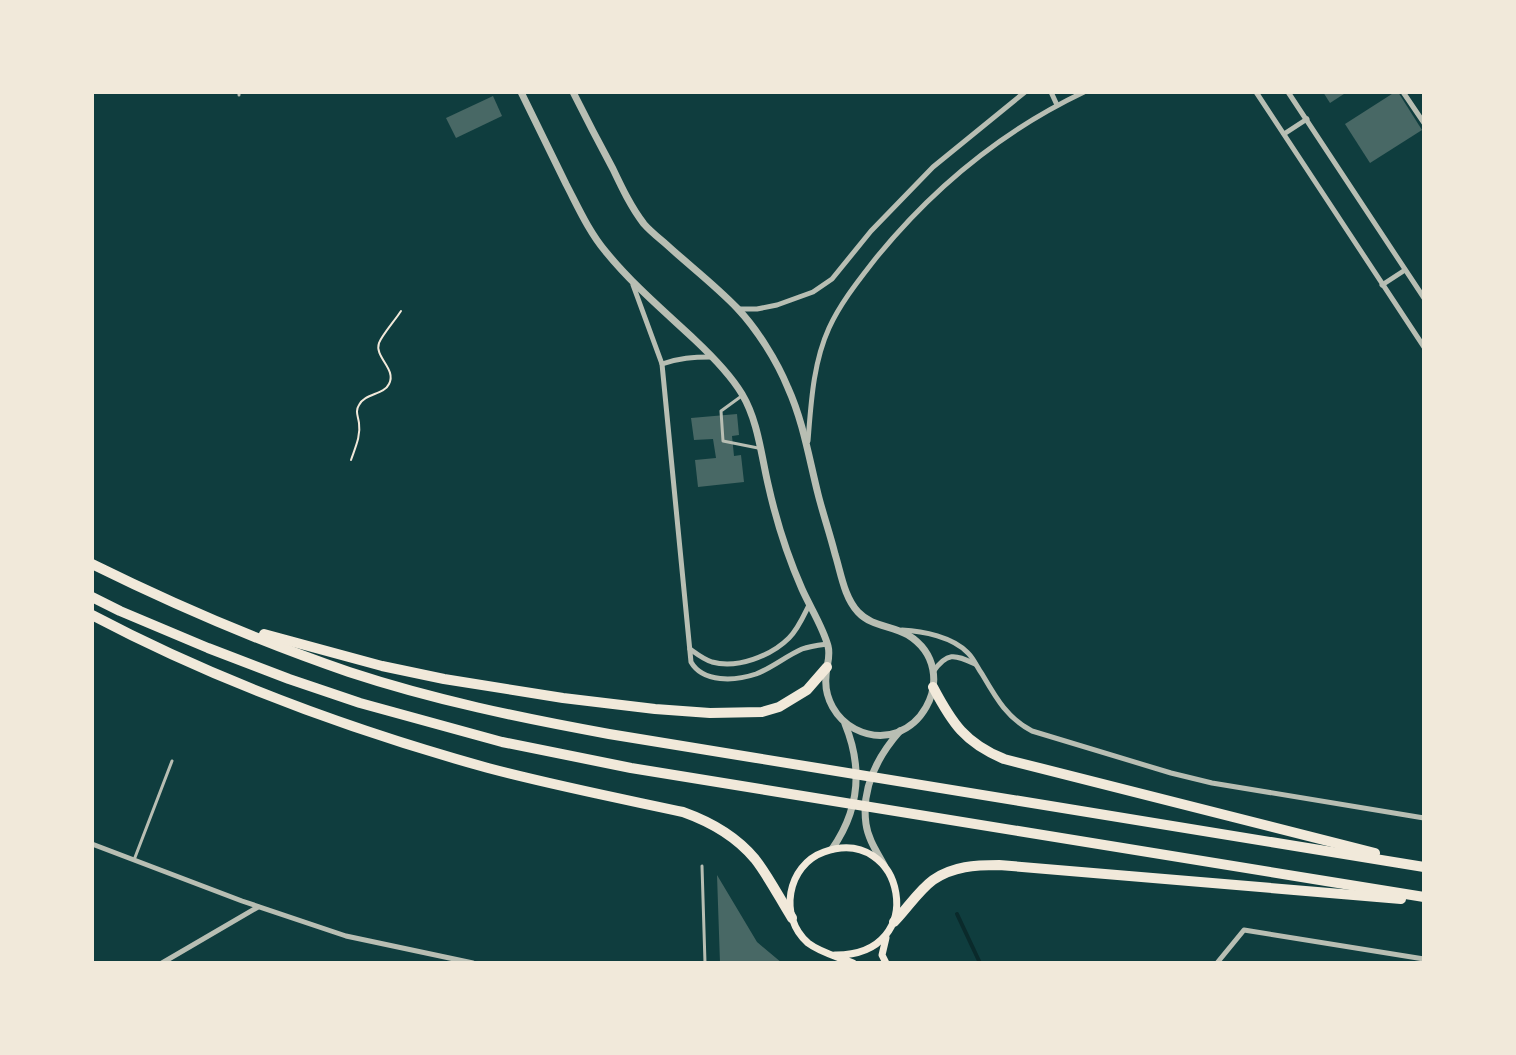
<svg xmlns="http://www.w3.org/2000/svg" width="1516" height="1055" font-family="'Archivo Narrow',sans-serif">
  <style>
    .lines { fill: none; stroke-linecap: round; stroke-linejoin: round }
    .stream { stroke: #0a2a2b; stroke-width: 4 }
    .building { fill: #486865 }
    .path { stroke: #f1e9da; stroke-width: 2 }
    .service { stroke: #b8beb3; stroke-width: 3 }
    .minor { stroke: #b8beb3; stroke-width: 5 }
    .tertiary { stroke: #b8beb3; stroke-width: 7 }
    .secondary { stroke: #f1e9da; stroke-width: 7 }
    .motorway { stroke: #f1e9da; stroke-width: 10 }
  </style>
  <rect width="100%" height="100%" fill="#0f3d3e"/>
  <g class="lines">
    <polyline class="stream" points="957,914 980,963"/>
  </g>
  <g class="building">
    <polygon points="1323,92 1347,92 1330,103"/>
    <polygon points="1395,92 1398,92 1422,130 1370,163 1345,124"/>
    <polygon points="493,96 502,116 456,138 446,118"/>
    <polygon points="737,414 739,435 732,436 734,456 741,455 744,482 698,487 695,460 716,458 713,439 694,440 691,418"/>
    <polygon points="717,875 757,942 782,963 720,963"/>
  </g>
  <g class="lines">
    <path class="path" d="M351,460C355,448 361,436 359,423C358,416 355,411 359,405C365,393 384,395 389,384C397,369 374,357 379,343C382,335 396,319 401,311"/>
    <g class="service">
      <polyline points="239,92 239,95"/>
      <polyline points="743,395 721,411 723,441 758,448"/>
      <polyline points="134,860 172,761"/>
      <polyline points="702,866 705,963"/>
    </g>
    <g class="minor">
      <polyline points="1051,92 1057,105"/>
      <polyline points="1256,92 1424,347"/>
      <polyline points="1288,92 1424,298"/>
      <polyline points="1403,92 1424,123"/>
      <polyline points="1284,134 1307,119"/>
      <path d="M633,285L662,364L691,662C703,683 735,681 756,674C772,668 786,656 802,649C810,646 819,645 827,644"/>
      <polyline points="1382,285 1405,270"/>
      <polyline points="738,309 757,309 777,305 813,292 832,279 871,231 933,167 1025,92"/>
      <path d="M662,364C679,358 693,357 711,357"/>
      <path d="M808,441C811,404 813,363 829,328C841,302 859,280 876,258C933,188 1002,131 1084,92"/>
      <path d="M902,630C923,631 953,637 968,653C974,659 977,667 982,674C996,698 1007,718 1032,731L1171,773L1212,783L1424,818"/>
      <path d="M690,649C697,654 703,659 712,662C737,669 771,656 789,638C798,629 803,617 809,605"/>
      <path d="M933,672C947,652 954,654 975,664"/>
      <polyline points="92,844 242,901 346,936 473,963"/>
      <polyline points="162,963 258,907"/>
      <polyline points="1217,963 1244,930 1424,959"/>
    </g>
    <g class="tertiary">
      <path d="M521,92C536,123 551,153 566,184C578,207 589,232 606,252C632,284 665,312 695,340C712,356 730,374 742,394C758,421 761,454 768,484C776,520 787,555 802,589C810,607 823,627 828,646C831,657 826,666 826,677C824,698 836,719 855,729C916,760 966,671 908,635C891,625 872,627 858,612C844,597 841,573 835,554C830,534 823,514 818,494C809,458 803,421 788,388C777,361 757,329 737,308C716,286 690,266 667,245C659,238 651,232 644,224C631,207 622,188 613,169C599,143 586,118 573,92"/>
      <path d="M832,849C860,809 863,768 845,724"/>
      <path d="M884,865C877,852 868,839 866,824C861,788 877,757 900,731"/>
    </g>
    <g class="secondary">
      <polyline points="886,938 882,955 886,963"/>
      <path d="M835,955C932,956 904,823 824,852C787,865 778,917 808,943C821,953 839,957 853,963"/>
    </g>
    <g class="motorway">
      <path d="M92,564C175,605 261,642 349,672C434,700 521,718 609,734L1424,867"/>
      <polyline points="92,597 120,611 208,648 289,679 360,703 502,742 631,768 1424,897"/>
      <path d="M92,615C217,681 351,730 488,768C552,785 618,798 683,812C711,822 736,836 755,859C769,877 780,899 792,918"/>
      <polyline points="264,634 382,666 444,679 563,698 655,709 710,713 762,712 779,707 807,690 827,667"/>
      <path d="M933,687C952,723 965,743 1004,759L1375,853"/>
      <path d="M894,922C907,909 918,891 933,880C953,866 976,865 999,865L1401,899"/>
    </g>
  </g>
  <rect width="1516" height="1055" fill="none" stroke="#f1e9da" stroke-width="188"/>
</svg>
